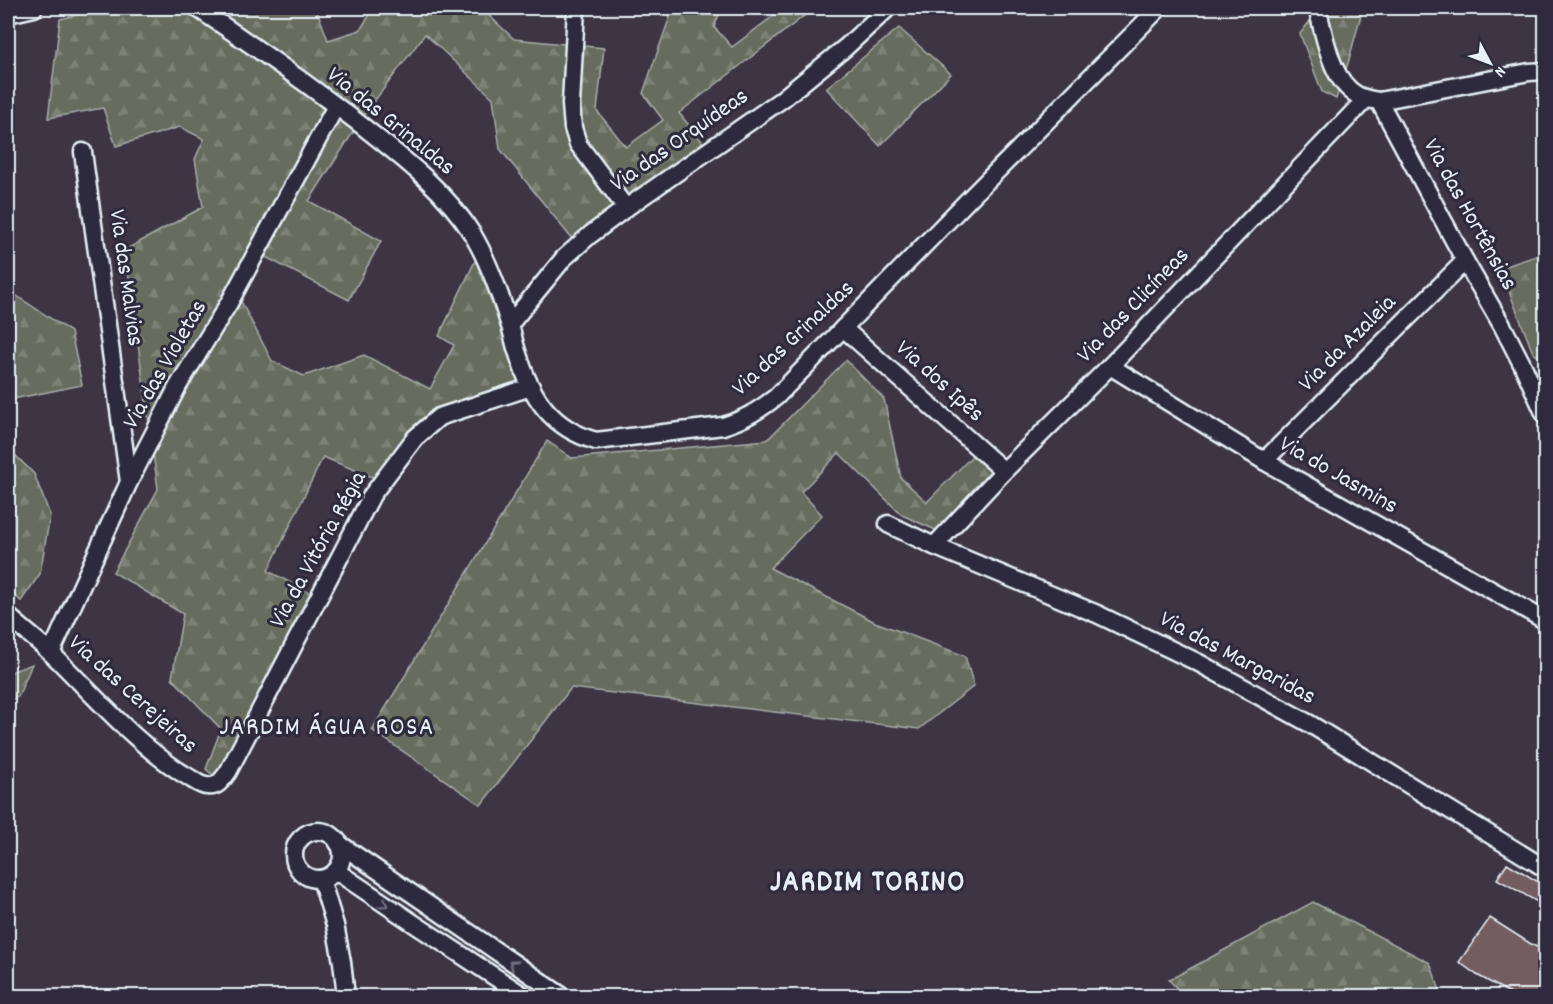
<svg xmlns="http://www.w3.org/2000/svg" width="1553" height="1004" font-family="Dekko,sans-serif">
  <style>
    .forest { fill: url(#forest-firs); stroke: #a8aeab; stroke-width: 1.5 }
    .building { fill: #735d60; stroke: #e8f1f8; stroke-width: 1.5 }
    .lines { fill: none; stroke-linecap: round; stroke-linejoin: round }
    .minor-casing { stroke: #e8f1f8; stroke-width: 21 }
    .minor { stroke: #2f2a3d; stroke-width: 16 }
    .oneway { stroke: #70707e }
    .labels { text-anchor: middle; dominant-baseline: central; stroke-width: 6; stroke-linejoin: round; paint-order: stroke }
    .street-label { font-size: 24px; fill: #e8f1f8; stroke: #2f2a3d }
    .neighbourhood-label { font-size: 26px; letter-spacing: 1.5px; fill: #e8f1f8; stroke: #2f2a3d }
    .district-label { font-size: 30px; font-weight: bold; letter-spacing: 1.5px; fill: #e8f1f8; stroke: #2f2a3d }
  </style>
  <defs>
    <pattern id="forest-firs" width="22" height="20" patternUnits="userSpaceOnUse" patternTransform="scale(1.5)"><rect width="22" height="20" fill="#686c5e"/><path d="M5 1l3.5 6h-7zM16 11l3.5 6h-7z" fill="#7e8176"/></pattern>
  </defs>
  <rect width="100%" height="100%" fill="#3d3444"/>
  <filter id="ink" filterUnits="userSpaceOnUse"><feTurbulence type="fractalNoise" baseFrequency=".0167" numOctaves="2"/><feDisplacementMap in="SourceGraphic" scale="12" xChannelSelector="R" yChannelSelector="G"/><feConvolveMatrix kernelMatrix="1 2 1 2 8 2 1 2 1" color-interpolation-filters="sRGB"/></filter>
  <g filter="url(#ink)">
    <g class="forest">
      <polygon points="105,8 316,8 328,40 360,30 374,8 481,8 514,39 604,48 597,111 626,147 663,120 643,93 673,8 722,8 714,27 732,47 784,8 812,8 813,9 679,113 705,145 576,244 500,149 493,98 425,34 366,112 309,201 381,241 349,300 250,249 232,284 272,361 304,376 364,355 430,389 454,345 439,336 476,259 523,382 436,411 377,479 323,457 268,571 316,596 221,782 206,769 221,729 172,678 183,614 113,572 158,489 125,250 203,207 195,159 204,139 180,127 116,146 103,108 48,118 60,19"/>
      <polygon points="1320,8 1357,8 1361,15 1348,63 1336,99 1322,92 1300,34"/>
      <polygon points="899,28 951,74 880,146 826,88"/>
      <polygon points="1536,256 1545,258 1545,361 1533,353 1500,268"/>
      <polygon points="8,290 71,332 82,385 8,400"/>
      <polygon points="846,360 884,399 901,478 927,502 974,454 991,470 938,531 902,515 839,453 801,492 822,515 770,568 875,622 965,656 974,686 919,729 571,688 481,805 372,730 547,441 572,458 767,440"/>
      <polygon points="8,448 34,474 50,515 40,574 21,601 8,589"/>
      <polygon points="32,664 18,697 8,701 8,673"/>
      <polygon points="1313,902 1430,963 1442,996 1184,996 1169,980"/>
    </g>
    <g class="building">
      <polygon points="1507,863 1545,886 1545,896 1541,904 1497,879"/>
      <polygon points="1490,918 1531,944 1545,951 1545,996 1515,996 1477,975 1459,962"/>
    </g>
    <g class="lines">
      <defs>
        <g id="minor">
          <path d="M197,8C251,44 304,81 356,121C399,155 444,188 473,235C489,262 500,294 509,323C513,333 514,344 518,354C531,397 551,428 596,441L723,426C745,419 758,411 776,397L973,195L1159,8"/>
          <polyline points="576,8 571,104 573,128 578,144 626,208"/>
          <path d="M1317,8C1325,35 1330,80 1357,95C1364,99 1372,100 1379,101L1529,72L1546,71"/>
          <polyline points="8,14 34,8"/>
          <polyline points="1379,101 1465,261 1503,327 1523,366 1546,417"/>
          <polyline points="83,152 129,482"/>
          <polyline points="510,324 564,258 590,235 626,208 781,100 846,47 888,8"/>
          <polyline points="843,328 1004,471"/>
          <polyline points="1110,366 1264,461 1546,621"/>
          <polyline points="1264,461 1465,261"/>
          <polyline points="888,524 934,546 1097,614 1199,663 1310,724 1546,869"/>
          <polyline points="934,546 1004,471 1110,366 1366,99"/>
          <path d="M8,616C23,629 38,641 53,655C95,696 140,749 190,778C195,781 201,786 207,786C217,788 222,780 228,772L372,495L415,438L439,417L531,387"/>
          <polyline points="51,653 129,482 178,386 229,303 336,106"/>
          <circle cx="318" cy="855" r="24"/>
          <polyline points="338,843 562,996"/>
          <polyline points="336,871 416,925 524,996"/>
          <polyline points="321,879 335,925 342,962 346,996"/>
        </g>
      </defs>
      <use href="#minor" class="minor-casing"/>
      <use href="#minor" class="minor"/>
    </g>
    <defs><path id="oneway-chevron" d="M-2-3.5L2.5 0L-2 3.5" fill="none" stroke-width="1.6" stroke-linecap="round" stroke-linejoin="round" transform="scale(1.5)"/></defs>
    <g class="oneway">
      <use href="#oneway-chevron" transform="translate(384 904) rotate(34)"/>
      <use href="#oneway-chevron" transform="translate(513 964) rotate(-146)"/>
    </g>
  </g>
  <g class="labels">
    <g class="street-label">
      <text transform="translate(390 122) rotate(39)">Via das Grinaldas</text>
      <text transform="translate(680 141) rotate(-35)">Via das Orquídeas</text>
      <text transform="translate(1469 215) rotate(61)">Via das Hortênsias</text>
      <text transform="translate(125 278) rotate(82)">Via das Malvias</text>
      <text transform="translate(1134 306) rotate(-46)">Via das Clicíneas</text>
      <text transform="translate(794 339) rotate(-43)">Via das Grinaldas</text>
      <text transform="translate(1348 344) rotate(-45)">Via da Azaleia</text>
      <text transform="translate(166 365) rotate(-60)">Via das Violetas</text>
      <text transform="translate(939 382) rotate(42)">Via dos Ipês</text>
      <text transform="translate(1338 476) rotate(30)">Via do Jasmins</text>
      <text transform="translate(319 550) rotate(-61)">Via da Vitória Régia</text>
      <text transform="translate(1237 659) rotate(28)">Via das Margaridas</text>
      <text transform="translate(132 695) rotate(42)">Via das Cerejeiras</text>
    </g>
    <g class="neighbourhood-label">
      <text x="327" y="728">JARDIM ÁGUA ROSA</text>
    </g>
    <g class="district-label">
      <text x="868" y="884">JARDIM TORINO</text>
    </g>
  </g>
  <rect width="1553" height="1004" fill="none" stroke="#2f2a3d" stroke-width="30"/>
  <rect x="15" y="15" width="1523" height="974" fill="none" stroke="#e8f1f8" stroke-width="2" filter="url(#ink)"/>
  <g transform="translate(1490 63) rotate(131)" stroke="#2f2a3d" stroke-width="4.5" paint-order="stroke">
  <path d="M0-4.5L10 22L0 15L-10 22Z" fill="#e8f1f8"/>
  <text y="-9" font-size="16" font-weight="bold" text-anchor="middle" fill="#e8f1f8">N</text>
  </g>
</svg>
